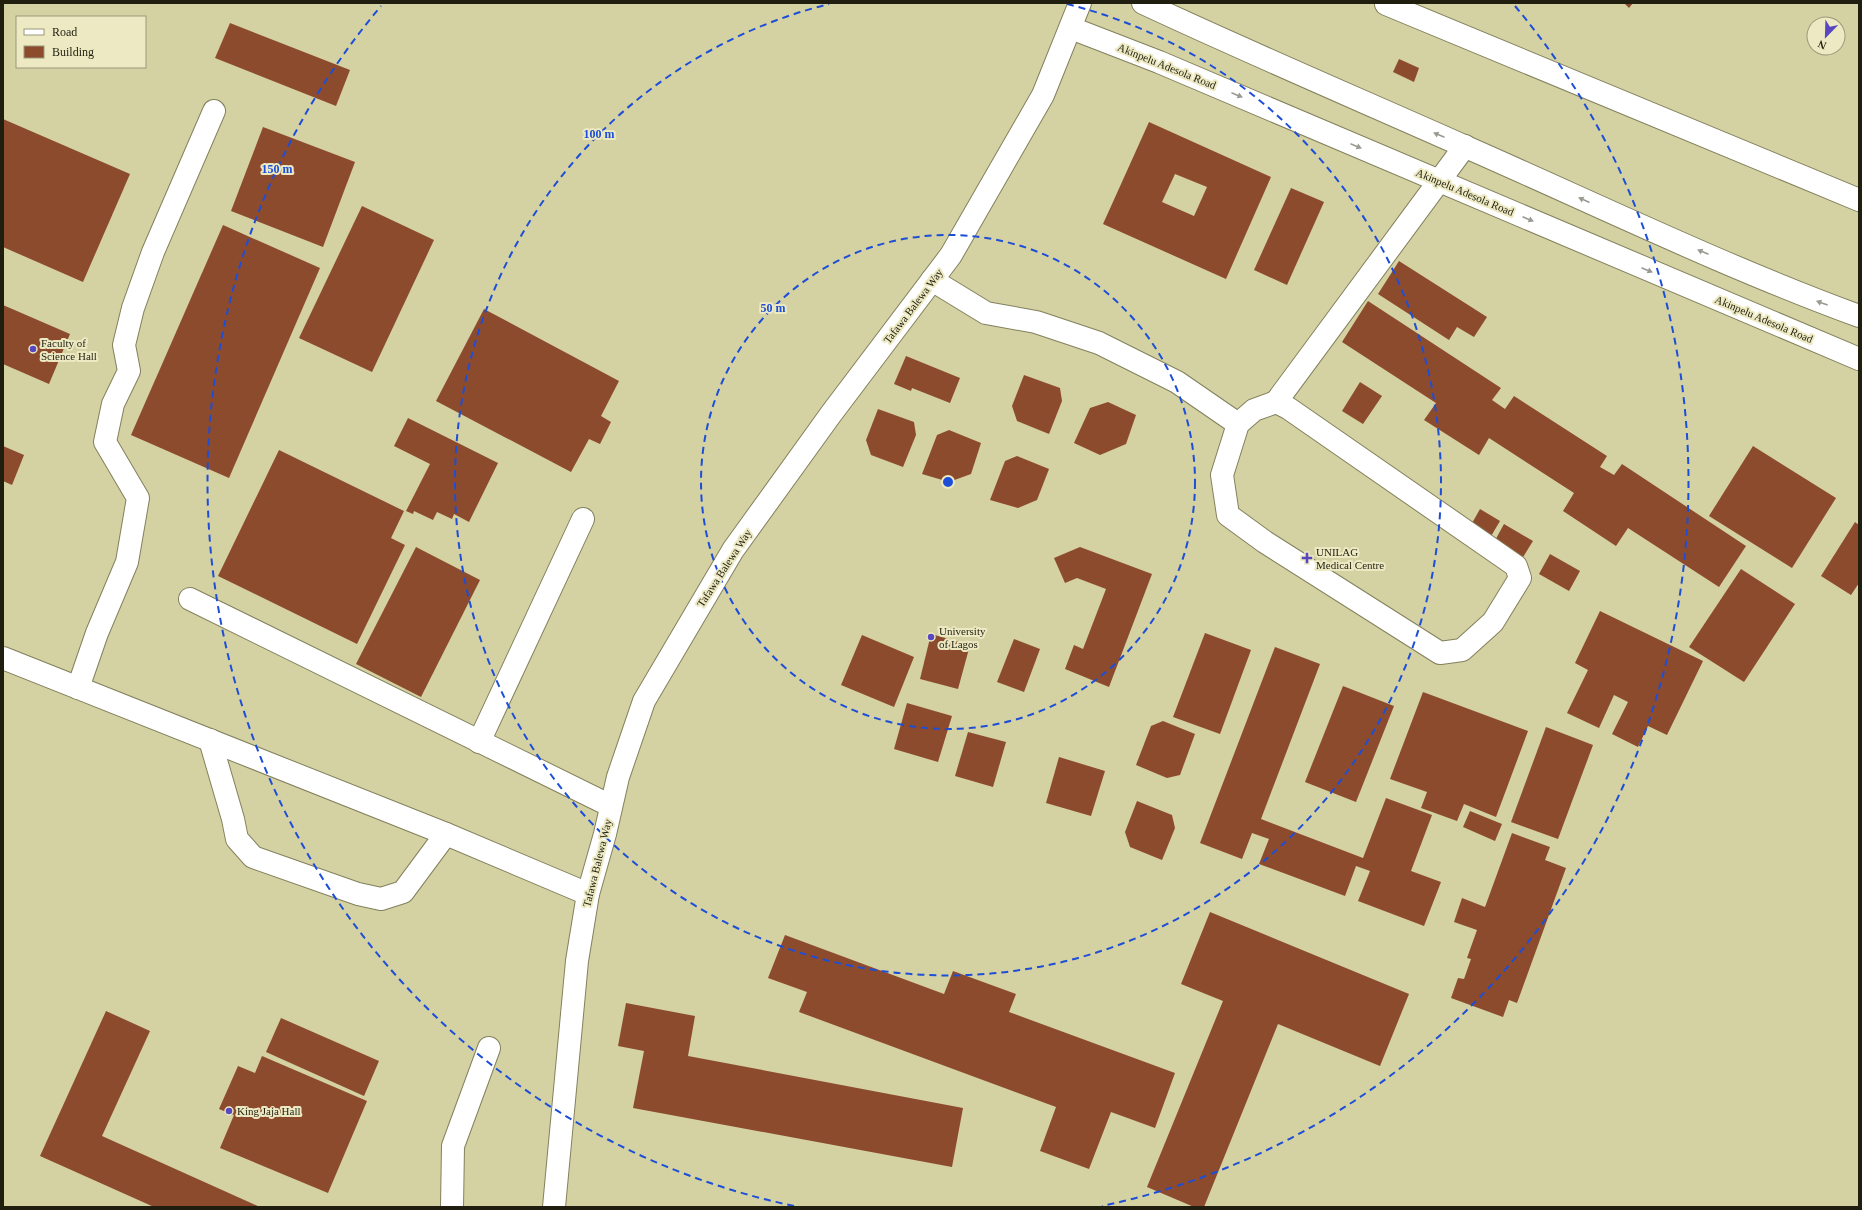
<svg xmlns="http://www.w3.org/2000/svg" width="1862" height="1210" font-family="Georgia,serif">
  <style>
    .built { fill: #d4d1a3; fill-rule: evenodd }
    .building { fill: #8d4b2d; fill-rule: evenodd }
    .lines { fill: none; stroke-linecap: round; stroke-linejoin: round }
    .minor-casing { stroke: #83815d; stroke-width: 24 }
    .minor { stroke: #fff; stroke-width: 22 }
    .oneway { fill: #9a9a93 }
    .ring { fill: none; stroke: #1d4ed8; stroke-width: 2; stroke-dasharray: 7 5 }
    .poi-dot { fill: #5947bf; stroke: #edeac3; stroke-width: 1.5 }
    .labels { text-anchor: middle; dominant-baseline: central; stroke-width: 4; stroke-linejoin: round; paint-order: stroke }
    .street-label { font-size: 11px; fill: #1f1e0f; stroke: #edeac3 }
    .poi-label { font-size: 11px; fill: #1f1e0f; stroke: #edeac3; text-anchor: start }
    .centre { fill: #1d4ed8; stroke: #edeac3; stroke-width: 2 }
    .ring-label { font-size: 12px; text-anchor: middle; font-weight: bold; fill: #1d4ed8; stroke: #edeac3; stroke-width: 4; stroke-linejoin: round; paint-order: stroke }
  </style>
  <rect width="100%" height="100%" fill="#dfddb6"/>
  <path class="built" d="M3,3H1859V1207H3ZM17,17H145V67H17ZM1814,24H1838V48H1814Z"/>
  <g class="building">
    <polygon points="1624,3 1633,3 1629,8"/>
    <polygon points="230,23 350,70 336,106 215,58"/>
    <polygon points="1399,59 1419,68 1414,82 1393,72"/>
    <polygon points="3,119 130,174 83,282 3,247"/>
    <path d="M1149,122L1271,177L1226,279L1103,224ZM1175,174L1207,187L1194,216L1162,202Z"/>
    <polygon points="263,127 355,162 323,247 231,211"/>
    <polygon points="1291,188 1324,202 1287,285 1254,270"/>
    <polygon points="362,206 434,240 372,372 299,338"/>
    <polygon points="223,225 320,268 229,478 131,435"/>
    <polygon points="1399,261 1487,317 1474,337 1457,327 1449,340 1378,294"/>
    <polygon points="1368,301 1501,388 1492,400 1505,409 1514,396 1607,456 1600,467 1614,475 1622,464 1746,546 1719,587 1628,528 1616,546 1563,511 1574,493 1489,438 1479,455 1424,420 1436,403 1342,342"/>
    <polygon points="3,305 70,334 49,384 3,364"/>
    <polygon points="484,309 619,381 601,416 611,422 600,444 589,439 571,472 436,401"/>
    <polygon points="906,356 960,378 950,403 912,388 911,391 894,384"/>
    <polygon points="1024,375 1060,388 1062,401 1049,434 1017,421 1012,406"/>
    <polygon points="1360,382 1382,396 1363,424 1342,411"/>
    <polygon points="1108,402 1136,415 1126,444 1100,455 1074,443 1090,408"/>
    <polygon points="878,409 914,422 916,435 903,467 871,455 866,440"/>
    <polygon points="408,418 498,463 469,522 454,514 452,519 437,512 433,520 414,511 413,514 406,511 430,464 394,446"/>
    <polygon points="949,430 981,443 971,474 949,482 922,474 937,435"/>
    <polygon points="3,446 24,455 12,485 3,481"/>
    <polygon points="1753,446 1836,498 1792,568 1709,516"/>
    <polygon points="279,450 404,511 391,538 405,545 357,644 218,576"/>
    <polygon points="1017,456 1049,469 1037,500 1018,508 990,500 1005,461"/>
    <polygon points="1480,509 1500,521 1487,543 1467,532"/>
    <polygon points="1855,522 1859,525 1859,583 1851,595 1821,576"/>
    <polygon points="1504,524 1533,541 1520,562 1492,546"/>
    <polygon points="416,547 480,580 421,697 356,664"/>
    <polygon points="1080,547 1152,574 1109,687 1065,669 1074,645 1083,649 1106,589 1077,578 1065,583 1054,558"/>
    <polygon points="1550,554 1580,571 1569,591 1539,574"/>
    <polygon points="1741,569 1795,604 1744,682 1689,647"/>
    <polygon points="1600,611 1703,661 1667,735 1648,726 1638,747 1612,734 1628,702 1614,695 1599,728 1567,713 1588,670 1575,663"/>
    <polygon points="1205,633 1251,650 1220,734 1173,717"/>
    <polygon points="931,634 970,645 958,689 920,679"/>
    <polygon points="862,635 914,657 894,707 841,685"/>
    <polygon points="1014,639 1040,649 1024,692 997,682"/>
    <polygon points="1275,647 1320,664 1261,819 1363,858 1386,798 1432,815 1411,871 1441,882 1424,926 1358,901 1370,871 1356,866 1345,896 1259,864 1269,839 1252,833 1242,859 1200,843"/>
    <polygon points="1343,686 1394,706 1356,802 1305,782"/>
    <polygon points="1423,692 1528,731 1496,817 1464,804 1457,821 1421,808 1427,792 1390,779"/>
    <polygon points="907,703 952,716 938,762 894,749"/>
    <polygon points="1163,721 1195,734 1180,775 1167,778 1136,765 1151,726"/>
    <polygon points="1546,727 1593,745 1558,839 1511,822"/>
    <polygon points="968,732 1006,742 993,787 955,776"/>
    <polygon points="1059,757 1105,771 1091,816 1046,803"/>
    <polygon points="1137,801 1172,815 1175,828 1162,860 1130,847 1125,832"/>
    <polygon points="1470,811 1502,824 1495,841 1463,827"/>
    <polygon points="1512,833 1550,847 1545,860 1566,868 1517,1003 1509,1000 1503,1017 1451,998 1458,978 1464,979 1471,959 1467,958 1477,930 1454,922 1462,898 1485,907"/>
    <polygon points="1210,912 1409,994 1380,1066 1278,1024 1204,1207 1194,1207 1147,1187 1223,1001 1181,984"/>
    <polygon points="785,935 944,994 953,971 1016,994 1009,1012 1175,1073 1155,1128 1111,1112 1089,1169 1040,1151 1056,1107 799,1012 807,992 768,978"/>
    <polygon points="626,1003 695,1016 688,1056 963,1108 952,1167 633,1108 644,1051 618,1046"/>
    <polygon points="106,1011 150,1031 102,1136 260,1207 154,1207 40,1156"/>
    <polygon points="281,1018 379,1061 364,1096 266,1052"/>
    <polygon points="262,1056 367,1101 328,1193 220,1148 234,1115 219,1109 238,1066 255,1073"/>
  </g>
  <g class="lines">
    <defs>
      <g id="minor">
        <path d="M1143,3C1250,53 1358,99 1466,147C1596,204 1725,267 1859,316"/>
        <polyline points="1386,4 1859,200"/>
        <polyline points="1071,28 1159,62 1859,359"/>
        <polyline points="932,280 986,313 1036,322 1099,343 1177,382 1238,424"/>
        <polygon points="1276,402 1288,408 1516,566 1520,578 1493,622 1462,650 1440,653 1265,542 1228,515 1222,475 1238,424 1254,410"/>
        <polyline points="1276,402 1465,146"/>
        <polyline points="190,599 611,806"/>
        <polyline points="3,658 446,834 588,894"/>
        <polyline points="78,688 97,633 127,562 138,498 105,442 113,404 129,371 124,345 133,308 153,252 214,111"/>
        <polyline points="210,740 233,819 237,839 253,857 358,894 381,899 403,892 446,834"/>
        <polyline points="479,742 583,519"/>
        <polyline points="452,1207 453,1146 489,1048"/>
        <polyline points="554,1207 577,961 588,894 605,834 618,777 644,701 733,550 831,414 951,255 1043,95 1080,3"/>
      </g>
    </defs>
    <use href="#minor" class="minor-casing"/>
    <use href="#minor" class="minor"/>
  </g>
  <defs><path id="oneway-solid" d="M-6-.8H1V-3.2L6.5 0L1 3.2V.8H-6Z"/></defs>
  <g class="oneway">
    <use href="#oneway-solid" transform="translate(1237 95) rotate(23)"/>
    <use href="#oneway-solid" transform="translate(1439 135) rotate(-157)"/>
    <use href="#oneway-solid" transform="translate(1356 146) rotate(23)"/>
    <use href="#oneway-solid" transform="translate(1584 200) rotate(-156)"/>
    <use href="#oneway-solid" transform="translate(1528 219) rotate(23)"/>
    <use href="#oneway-solid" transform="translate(1703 252) rotate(-157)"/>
    <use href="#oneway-solid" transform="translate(1647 270) rotate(23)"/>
    <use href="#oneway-solid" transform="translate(1822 303) rotate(-160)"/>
  </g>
  <g class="ring">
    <circle cx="948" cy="482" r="247"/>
    <path d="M1067 4A493 493 0 1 1 829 4"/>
    <path d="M794 1206A740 740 0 0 1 381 6M1515 6A740 740 0 0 1 1102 1206"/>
  </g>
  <g class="poi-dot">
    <circle cx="33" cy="349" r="4"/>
    <path d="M1305 552h4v4h4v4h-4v4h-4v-4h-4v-4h4z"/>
    <circle cx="931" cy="637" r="4"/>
    <circle cx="229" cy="1111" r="4"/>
  </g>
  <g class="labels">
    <g class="street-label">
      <text transform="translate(1167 66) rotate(22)">Akinpelu Adesola Road</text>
      <text transform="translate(1465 192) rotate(23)">Akinpelu Adesola Road</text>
      <text transform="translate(913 306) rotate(-53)">Tafawa Balewa Way</text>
      <text transform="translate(1764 319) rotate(23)">Akinpelu Adesola Road</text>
      <text transform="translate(724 568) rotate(-57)">Tafawa Balewa Way</text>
      <text transform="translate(597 863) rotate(-76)">Tafawa Balewa Way</text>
    </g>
    <g class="poi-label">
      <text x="41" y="343">Faculty of<tspan x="41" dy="13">Science Hall</tspan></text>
      <text x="1316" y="552">UNILAG<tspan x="1316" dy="13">Medical Centre</tspan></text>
      <text x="939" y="631">University<tspan x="939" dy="13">of Lagos</tspan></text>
      <text x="237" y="1111">King Jaja Hall</text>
    </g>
  </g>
  <circle cx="948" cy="482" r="6" class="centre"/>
  <g class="ring-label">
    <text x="599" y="138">100 m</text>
    <text x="277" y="173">150 m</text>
    <text x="773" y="312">50 m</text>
  </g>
  <rect width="1862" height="1210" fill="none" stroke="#1f1e0f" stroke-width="8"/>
  <rect x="16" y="16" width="130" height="52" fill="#edeac3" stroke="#9b987b"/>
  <rect x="24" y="29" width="20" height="6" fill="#ffffff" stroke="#9b987b"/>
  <text x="52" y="36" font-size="12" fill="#1f1e0f">Road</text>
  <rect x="24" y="46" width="20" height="12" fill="#8d4b2d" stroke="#9b987b"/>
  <text x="52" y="56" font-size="12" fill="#1f1e0f">Building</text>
  <g transform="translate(1826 36) rotate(203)"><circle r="19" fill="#edeac3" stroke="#9b987b"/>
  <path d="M0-3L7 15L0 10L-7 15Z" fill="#5947bf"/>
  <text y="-6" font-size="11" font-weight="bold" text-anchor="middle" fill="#1f1e0f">N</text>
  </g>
</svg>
